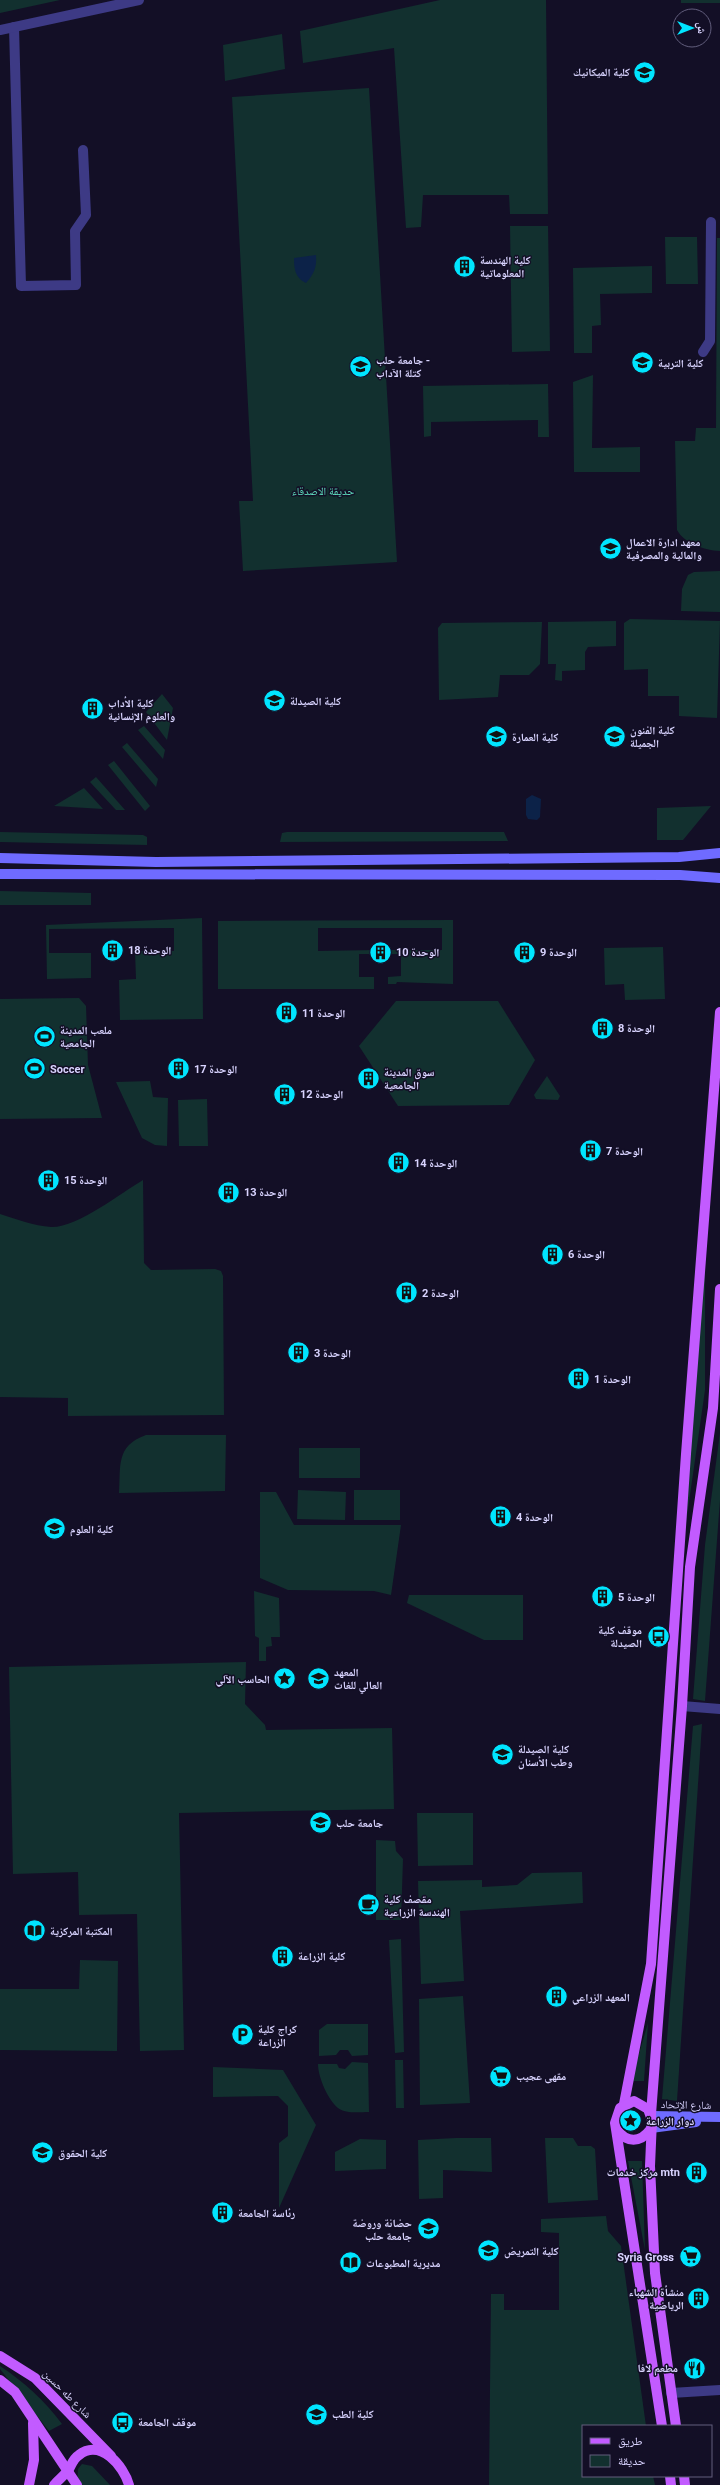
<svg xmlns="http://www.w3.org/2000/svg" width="720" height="2485" font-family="Roboto,'Noto Naskh Arabic',sans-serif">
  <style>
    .green { fill: #12302f }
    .water { fill: #0c2248 }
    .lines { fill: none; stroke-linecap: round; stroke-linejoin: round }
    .street { stroke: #3d3a85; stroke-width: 10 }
    .secondary { stroke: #6f6bff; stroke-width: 10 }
    .primary { stroke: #c25bff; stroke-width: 10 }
    .labels { text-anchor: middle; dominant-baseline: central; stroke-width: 3; stroke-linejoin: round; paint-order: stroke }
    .poi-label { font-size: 11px; font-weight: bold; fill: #d9d4ff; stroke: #130f26; text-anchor: start }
    .park-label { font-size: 11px; fill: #5fe0c0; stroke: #130f26 }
    .street-label { font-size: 11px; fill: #d9d4ff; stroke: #130f26 }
  </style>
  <rect width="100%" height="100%" fill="#130f26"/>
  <g class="green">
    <polygon points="0,0 60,0 0,13"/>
    <polygon points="440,0 546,0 548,214 510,214 509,195 423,195 421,227 406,228 394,48 303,63 300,31"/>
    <rect x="681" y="0" width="39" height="3"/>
    <polygon points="282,34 285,69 225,81 223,45"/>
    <polygon points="369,88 397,562 243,571 239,501 253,501 232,97"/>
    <polygon points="510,226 548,226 550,351 512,352"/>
    <polygon points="665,237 697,237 698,284 666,284"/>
    <path d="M717,238H720V551C704,550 685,544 677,530L675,441H695L696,428H716Z"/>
    <polygon points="652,266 652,293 600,294 601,325 592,326 592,353 574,353 573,268"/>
    <polygon points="593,375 592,448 640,447 640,472 574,472 573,382"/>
    <polygon points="548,384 549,437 538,437 538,420 431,422 431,436 424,437 423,386"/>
    <polygon points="720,571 720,612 681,611 682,589 688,575 694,572"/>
    <polygon points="630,619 720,621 717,718 679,716 679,696 648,696 648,669 624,670 624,623"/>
    <polygon points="616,621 616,646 588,647 585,652 585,670 562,671 562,681 555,680 556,664 548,664 548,622"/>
    <polygon points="542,622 540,664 529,675 500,675 498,697 439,700 438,628 442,623"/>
    <polygon points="162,694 173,708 167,740 146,712"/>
    <polygon points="144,726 165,750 163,759 138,730"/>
    <polygon points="127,743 158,779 156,787 122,747"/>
    <polygon points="114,761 150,806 145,811 108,765"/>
    <polygon points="96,777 125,810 116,810 90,782"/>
    <polygon points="84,788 103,809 54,806"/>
    <polygon points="711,806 683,840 657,840 657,808"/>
    <polygon points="0,832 143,835 147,837 147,845 0,842"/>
    <polygon points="287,832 504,832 508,841 280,842 282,833"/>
    <polygon points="0,891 91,893 91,905 0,905"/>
    <polygon points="202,918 203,1019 120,1020 119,980 136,979 135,951 174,951 174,928 49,929 49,953 91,953 91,978 47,979 46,925"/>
    <polygon points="453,920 453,984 397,982 396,984 388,984 388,977 401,976 401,954 386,954 386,950 442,950 442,928 318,928 318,951 377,950 377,954 359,954 359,977 374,977 374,989 218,989 218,921"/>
    <polygon points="663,947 665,999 625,1000 624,984 605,985 604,948"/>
    <polygon points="79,998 86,1006 88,1065 102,1118 0,1119 0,999"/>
    <polygon points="396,1001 498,1001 535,1060 509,1105 398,1106 359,1046"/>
    <polygon points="547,1076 560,1096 558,1100 536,1099 534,1095"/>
    <polygon points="150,1081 153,1097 168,1098 167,1146 155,1145 142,1138 116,1082"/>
    <polygon points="207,1099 208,1146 179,1146 178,1100"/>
    <path d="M143,1180L144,1263L151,1270L215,1269L221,1271L223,1276L224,1415L68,1416V1398L0,1397V1214C16,1219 34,1226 51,1227C77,1228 121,1193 143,1180Z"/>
    <polygon points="705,1261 705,1390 683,1544"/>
    <polygon points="720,1433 720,1500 705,1701 693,1699 705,1545"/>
    <path d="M146,1435H226L225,1491L119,1493C121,1467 115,1446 146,1435Z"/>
    <rect x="299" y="1448" width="61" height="30"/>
    <polygon points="298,1490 346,1492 345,1520 297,1519"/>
    <rect x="354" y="1490" width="46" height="30"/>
    <polygon points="260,1492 276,1492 294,1525 401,1525 391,1595 374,1591 288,1590 260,1578"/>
    <polygon points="254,1591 279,1598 280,1637 271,1637 272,1646 266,1647 266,1661 259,1661 259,1638 255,1636"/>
    <polygon points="409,1595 523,1595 523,1640 484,1640 407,1603"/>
    <polygon points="246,1662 245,1704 265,1725 266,1730 392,1728 394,1809 179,1813 184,2050 140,2051 137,1914 79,1915 78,1872 13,1874 9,1667"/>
    <polygon points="702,1724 677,2101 662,2099 693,1726"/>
    <polygon points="417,1813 473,1813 473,1865 418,1866"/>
    <polygon points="376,1840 395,1841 396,1851 403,1859 401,1920 376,1920"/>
    <polygon points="582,1872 583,1903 460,1911 464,1981 421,1984 418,1881 482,1880 482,1887 517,1885 532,1873"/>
    <polygon points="401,1939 404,2052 395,2053 389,1940"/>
    <polygon points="80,1960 118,1961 117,2051 0,2050 0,1989 79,1989"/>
    <polygon points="463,1996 470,2103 420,2105 419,1999"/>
    <polygon points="648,2023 644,2081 631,2081"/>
    <polygon points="327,2024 368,2024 368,2055 352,2056 348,2050 340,2050 336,2055 319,2056 319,2030"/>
    <polygon points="395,2060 403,2060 404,2108 396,2108"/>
    <path d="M352,2062L368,2063L369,2112C360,2112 346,2114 338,2108C328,2100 318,2077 318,2064H337L339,2068L345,2069Z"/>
    <polygon points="213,2067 283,2070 316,2125 279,2208 279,2143 288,2136 288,2106 278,2096 213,2097"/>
    <circle cx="631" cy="2122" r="9"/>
    <polygon points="456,2138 491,2138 492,2172 443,2170 443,2198 419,2199 418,2140"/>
    <polygon points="545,2138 573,2138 578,2146 591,2146 595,2149 598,2200 548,2203"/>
    <polygon points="360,2139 386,2140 386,2169 335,2171 335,2152"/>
    <polygon points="628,2161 642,2161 645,2250"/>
    <polygon points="606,2216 608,2231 621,2246 646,2426 583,2426 583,2476 653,2476 655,2485 489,2485 491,2294 504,2294 504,2310 559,2310 559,2233 541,2232 541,2219"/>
    <path d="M0,2366C24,2382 44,2400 62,2424L49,2431L0,2369Z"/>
    <polygon points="82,2464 92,2466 110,2485 77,2485 78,2469"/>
  </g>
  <g class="water">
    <path d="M316,255C317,267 314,274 306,283C295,278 294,269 294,258Z"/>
    <polygon points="532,795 541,799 540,817 537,820 528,819 526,815 526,799"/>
  </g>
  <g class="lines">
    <g class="street">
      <polyline points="14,27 21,286 76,285 75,231 86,215 83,150"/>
      <polyline points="0,30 139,0"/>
      <polyline points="703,352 710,341 711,222"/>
      <polyline points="682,1706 720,1709"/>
      <polyline points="671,2393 720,2390"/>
    </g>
    <g class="secondary">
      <polyline points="0,858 156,862 679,857 720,853"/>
      <polyline points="0,874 680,875 720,878"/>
      <polyline points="651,2116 720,2117"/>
      <polyline points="651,2128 696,2122"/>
    </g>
    <g class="primary">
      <polyline points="624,2104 651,1964 686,1454 720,1012"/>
      <polyline points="651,2114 682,1706 690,1567 713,1408 720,1289"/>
      <path d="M617,2130C627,2143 640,2143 650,2130"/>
      <polyline points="0,2356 35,2378 111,2456"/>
      <polyline points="0,2380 15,2392 77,2485"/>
      <polyline points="662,2426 615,2123 620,2108 634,2101 648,2109 652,2120 650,2166 655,2273 676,2426"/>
      <polyline points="670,2476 671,2485"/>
      <polyline points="684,2476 685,2485"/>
      <polyline points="29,2485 34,2460 33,2423"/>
      <path d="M54,2485C58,2480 65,2475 69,2469C72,2464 73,2459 79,2455C100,2438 124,2466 129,2485"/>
    </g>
  </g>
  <defs>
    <symbol id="university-disc" viewBox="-11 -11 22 22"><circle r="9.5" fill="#00e5ff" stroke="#130f26"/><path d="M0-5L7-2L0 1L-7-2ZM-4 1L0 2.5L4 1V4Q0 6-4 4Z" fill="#111"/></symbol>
    <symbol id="building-disc" viewBox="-11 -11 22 22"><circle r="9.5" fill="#00e5ff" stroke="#130f26"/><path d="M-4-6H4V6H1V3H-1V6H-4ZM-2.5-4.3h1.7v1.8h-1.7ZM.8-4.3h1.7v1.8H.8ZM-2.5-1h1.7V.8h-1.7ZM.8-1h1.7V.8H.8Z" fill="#111"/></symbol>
    <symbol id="stadium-disc" viewBox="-11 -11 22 22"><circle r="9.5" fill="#00e5ff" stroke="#130f26"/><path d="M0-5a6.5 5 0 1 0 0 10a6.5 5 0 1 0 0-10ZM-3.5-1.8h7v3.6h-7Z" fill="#111"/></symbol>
    <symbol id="bus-disc" viewBox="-11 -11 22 22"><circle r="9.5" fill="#00e5ff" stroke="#130f26"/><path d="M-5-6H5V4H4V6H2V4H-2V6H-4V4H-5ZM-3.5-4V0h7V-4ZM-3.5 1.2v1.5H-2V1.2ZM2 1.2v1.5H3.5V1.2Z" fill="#111"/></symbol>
    <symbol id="sight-disc" viewBox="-11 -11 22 22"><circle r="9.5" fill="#00e5ff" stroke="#130f26"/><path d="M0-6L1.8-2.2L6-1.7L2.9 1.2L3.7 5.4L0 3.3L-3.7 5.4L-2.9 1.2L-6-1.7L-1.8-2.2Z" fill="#111"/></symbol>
    <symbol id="cafe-disc" viewBox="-11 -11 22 22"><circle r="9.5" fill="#00e5ff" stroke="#130f26"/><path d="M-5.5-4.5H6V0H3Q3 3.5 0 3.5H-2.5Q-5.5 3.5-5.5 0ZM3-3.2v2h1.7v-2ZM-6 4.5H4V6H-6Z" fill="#111"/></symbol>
    <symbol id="library-disc" viewBox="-11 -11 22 22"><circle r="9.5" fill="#00e5ff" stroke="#130f26"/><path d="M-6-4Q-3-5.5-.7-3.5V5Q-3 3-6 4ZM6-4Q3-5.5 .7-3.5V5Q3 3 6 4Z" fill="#111"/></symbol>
    <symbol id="parking-disc" viewBox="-11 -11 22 22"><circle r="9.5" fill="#00e5ff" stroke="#130f26"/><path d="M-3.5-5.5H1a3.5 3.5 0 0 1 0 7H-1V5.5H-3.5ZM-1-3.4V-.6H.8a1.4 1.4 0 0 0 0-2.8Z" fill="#111"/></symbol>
    <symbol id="supermarket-disc" viewBox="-11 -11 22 22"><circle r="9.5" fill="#00e5ff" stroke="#130f26"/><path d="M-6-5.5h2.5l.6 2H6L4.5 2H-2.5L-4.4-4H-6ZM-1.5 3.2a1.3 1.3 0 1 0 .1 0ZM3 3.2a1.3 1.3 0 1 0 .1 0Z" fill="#111"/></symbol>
    <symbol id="school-disc" viewBox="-11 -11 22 22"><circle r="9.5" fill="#00e5ff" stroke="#130f26"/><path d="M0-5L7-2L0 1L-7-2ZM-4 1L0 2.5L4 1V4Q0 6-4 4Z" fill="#111"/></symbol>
    <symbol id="restaurant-disc" viewBox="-11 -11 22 22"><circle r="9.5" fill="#00e5ff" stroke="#130f26"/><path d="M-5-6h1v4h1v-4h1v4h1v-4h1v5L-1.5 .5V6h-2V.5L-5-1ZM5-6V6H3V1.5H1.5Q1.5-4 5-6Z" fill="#111"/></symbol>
  </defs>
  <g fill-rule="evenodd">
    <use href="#university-disc" x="632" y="60" width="25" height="25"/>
    <use href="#building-disc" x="452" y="254" width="25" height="25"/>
    <use href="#university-disc" x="630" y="350" width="25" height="25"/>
    <use href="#university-disc" x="348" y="354" width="25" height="25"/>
    <use href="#university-disc" x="598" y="536" width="25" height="25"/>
    <use href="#university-disc" x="262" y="688" width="25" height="25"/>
    <use href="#building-disc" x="80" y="696" width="25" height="25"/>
    <use href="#university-disc" x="602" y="724" width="25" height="25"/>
    <use href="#university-disc" x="484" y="724" width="25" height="25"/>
    <use href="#building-disc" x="100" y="938" width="25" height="25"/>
    <use href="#building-disc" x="368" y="940" width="25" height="25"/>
    <use href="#building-disc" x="512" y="940" width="25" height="25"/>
    <use href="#building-disc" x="274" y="1000" width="25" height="25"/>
    <use href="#building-disc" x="590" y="1016" width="25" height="25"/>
    <use href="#stadium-disc" x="32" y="1024" width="25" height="25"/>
    <use href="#stadium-disc" x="22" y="1056" width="25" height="25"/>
    <use href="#building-disc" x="166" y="1056" width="25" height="25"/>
    <use href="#building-disc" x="356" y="1066" width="25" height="25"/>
    <use href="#building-disc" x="272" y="1082" width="25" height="25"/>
    <use href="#building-disc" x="578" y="1138" width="25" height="25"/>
    <use href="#building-disc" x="386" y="1150" width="25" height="25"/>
    <use href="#building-disc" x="36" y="1168" width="25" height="25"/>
    <use href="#building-disc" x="216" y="1180" width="25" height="25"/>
    <use href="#building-disc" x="540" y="1242" width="25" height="25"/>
    <use href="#building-disc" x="394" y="1280" width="25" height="25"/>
    <use href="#building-disc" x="286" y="1340" width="25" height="25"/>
    <use href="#building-disc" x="566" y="1366" width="25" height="25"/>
    <use href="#building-disc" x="488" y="1504" width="25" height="25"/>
    <use href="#university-disc" x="42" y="1516" width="25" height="25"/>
    <use href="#building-disc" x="590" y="1584" width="25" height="25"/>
    <use href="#bus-disc" x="646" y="1624" width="25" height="25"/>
    <use href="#university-disc" x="306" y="1666" width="25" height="25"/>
    <use href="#sight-disc" x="272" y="1666" width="25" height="25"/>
    <use href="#university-disc" x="490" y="1742" width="25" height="25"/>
    <use href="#university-disc" x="308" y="1810" width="25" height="25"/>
    <use href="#cafe-disc" x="356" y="1892" width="25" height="25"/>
    <use href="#library-disc" x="22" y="1918" width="25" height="25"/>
    <use href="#building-disc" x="270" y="1944" width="25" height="25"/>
    <use href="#building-disc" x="544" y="1984" width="25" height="25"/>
    <use href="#parking-disc" x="230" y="2022" width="25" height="25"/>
    <use href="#supermarket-disc" x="488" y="2064" width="25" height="25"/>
    <use href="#sight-disc" x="618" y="2108" width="25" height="25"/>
    <use href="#university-disc" x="30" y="2140" width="25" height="25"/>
    <use href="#building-disc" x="684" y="2160" width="25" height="25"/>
    <use href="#building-disc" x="210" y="2200" width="25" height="25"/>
    <use href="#school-disc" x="416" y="2216" width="25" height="25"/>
    <use href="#university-disc" x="476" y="2238" width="25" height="25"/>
    <use href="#supermarket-disc" x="678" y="2244" width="25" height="25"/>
    <use href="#library-disc" x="338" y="2250" width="25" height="25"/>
    <use href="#building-disc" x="686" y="2286" width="25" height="25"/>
    <use href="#restaurant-disc" x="682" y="2356" width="25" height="25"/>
    <use href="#university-disc" x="304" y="2402" width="25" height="25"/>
    <use href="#bus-disc" x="110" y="2410" width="25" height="25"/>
  </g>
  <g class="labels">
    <g class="poi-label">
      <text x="630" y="72" text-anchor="end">كلية الميكانيك</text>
      <text x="480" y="260">كلية الهندسة<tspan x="480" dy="13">المعلوماتية</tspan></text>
      <text x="376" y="360">جامعة حلب -<tspan x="376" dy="13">كتلة الآداب</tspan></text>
      <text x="658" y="363">كلية التربية</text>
      <text x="626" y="542">معهد ادارة الاعمال<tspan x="626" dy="13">والمالية والمصرفية</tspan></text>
      <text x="290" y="701">كلية الصيدلة</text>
      <text x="108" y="703">كلية الأداب<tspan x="108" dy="13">والعلوم الإنسانية</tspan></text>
      <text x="630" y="730">كلية الفنون<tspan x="630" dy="13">الجميلة</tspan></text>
      <text x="512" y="737">كلية العمارة</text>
      <text x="128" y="950">الوحدة 18</text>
      <text x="396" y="952">الوحدة 10</text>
      <text x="540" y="952">الوحدة 9</text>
      <text x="302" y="1013">الوحدة 11</text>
      <text x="618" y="1028">الوحدة 8</text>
      <text x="60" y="1030">ملعب المدينة<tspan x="60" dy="13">الجامعية</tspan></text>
      <text x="50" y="1069">Soccer</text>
      <text x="194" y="1069">الوحدة 17</text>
      <text x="384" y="1072">سوق المدينة<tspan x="384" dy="13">الجامعية</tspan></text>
      <text x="300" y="1094">الوحدة 12</text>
      <text x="606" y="1151">الوحدة 7</text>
      <text x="414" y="1163">الوحدة 14</text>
      <text x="64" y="1180">الوحدة 15</text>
      <text x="244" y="1192">الوحدة 13</text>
      <text x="568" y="1254">الوحدة 6</text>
      <text x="422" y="1293">الوحدة 2</text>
      <text x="314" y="1353">الوحدة 3</text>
      <text x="594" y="1379">الوحدة 1</text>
      <text x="516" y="1517">الوحدة 4</text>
      <text x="70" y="1529">كلية العلوم</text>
      <text x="618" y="1597">الوحدة 5</text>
      <text x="642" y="1630" text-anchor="end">موقف كلية<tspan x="642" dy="13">الصيدلة</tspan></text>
      <text x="334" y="1672">المعهد<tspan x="334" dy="13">العالي للغات</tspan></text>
      <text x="270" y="1679" text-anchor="end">الحاسب الآلي</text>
      <text x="518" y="1749">كلية الصيدلة<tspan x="518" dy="13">وطب الأسنان</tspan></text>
      <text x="336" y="1823">جامعة حلب</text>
      <text x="384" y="1899">مقصف كلية<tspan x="384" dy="13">الهندسة الزراعية</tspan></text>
      <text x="50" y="1931">المكتبة المركزية</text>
      <text x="298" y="1956">كلية الزراعة</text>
      <text x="572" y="1997">المعهد الزراعي</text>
      <text x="258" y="2029">كراج كلية<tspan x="258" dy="13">الزراعة</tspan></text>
      <text x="516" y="2076">مقهى عجيب</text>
      <text x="646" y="2121">دوار الزراعة</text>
      <text x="58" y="2153">كلية الحقوق</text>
      <text x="680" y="2172" text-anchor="end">مركز خدمات mtn</text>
      <text x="238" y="2213">رئاسة الجامعة</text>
      <text x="412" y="2223" text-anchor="end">حضانة وروضة<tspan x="412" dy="13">جامعة حلب</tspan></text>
      <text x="504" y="2251">كلية التمريض</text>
      <text x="674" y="2257" text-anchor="end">Syria Gross</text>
      <text x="366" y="2263">مديرية المطبوعات</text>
      <text x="684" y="2292" text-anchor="end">منشأة الشهباء<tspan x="684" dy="13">الرياضية</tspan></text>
      <text x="678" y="2368" text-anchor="end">مطعم لافا</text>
      <text x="332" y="2414">كلية الطب</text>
      <text x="138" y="2422">موقف الجامعة</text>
    </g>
    <g class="park-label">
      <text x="323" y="491">حديقة الاصدقاء</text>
    </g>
    <g class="street-label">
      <text transform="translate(686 2105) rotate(1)">شارع الإتحاد</text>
      <text transform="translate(67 2394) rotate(45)">شارع طه حسين</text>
    </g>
  </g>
  <rect x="582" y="2425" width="130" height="52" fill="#130f26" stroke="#625e7d"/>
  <rect x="590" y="2438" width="20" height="6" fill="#c25bff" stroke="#625e7d"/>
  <text x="618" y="2445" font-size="12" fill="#d9d4ff">طريق</text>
  <rect x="590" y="2455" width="20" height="12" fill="#12302f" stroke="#625e7d"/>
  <text x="618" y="2465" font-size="12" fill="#d9d4ff">حديقة</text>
  <g transform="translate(692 28) rotate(90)"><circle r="19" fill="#130f26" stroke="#625e7d"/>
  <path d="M0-3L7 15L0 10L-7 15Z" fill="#00e5ff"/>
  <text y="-6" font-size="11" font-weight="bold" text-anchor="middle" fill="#d9d4ff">ش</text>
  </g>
</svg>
